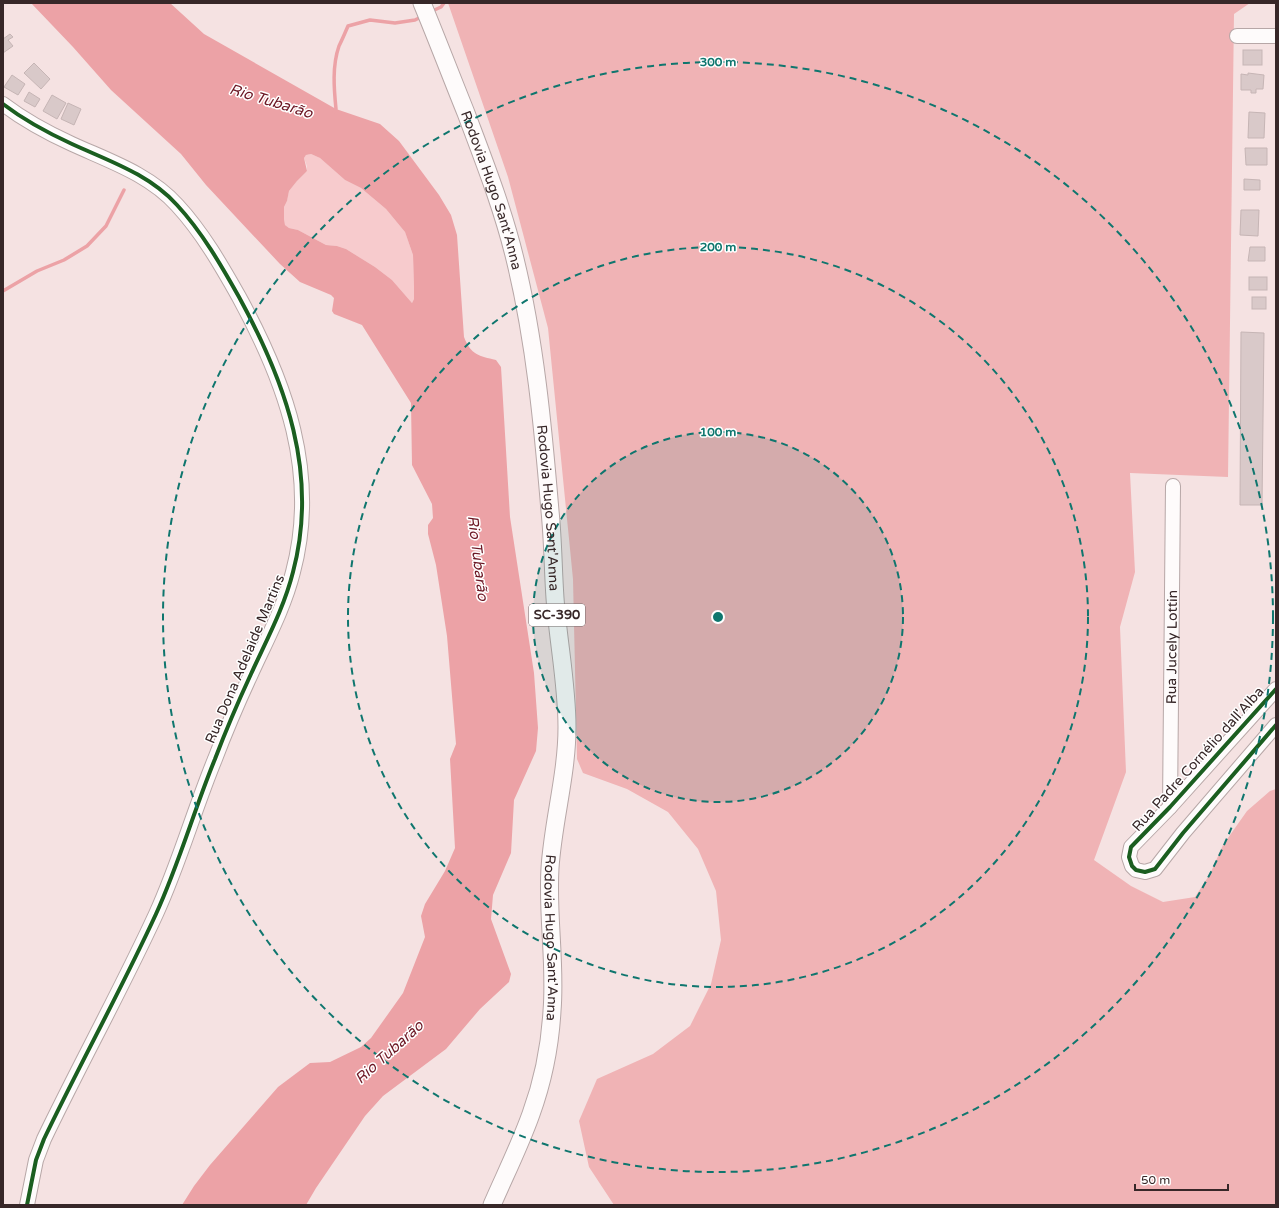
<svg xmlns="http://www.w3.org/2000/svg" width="1279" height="1208" font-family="'Varela Round',sans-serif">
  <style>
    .green { fill: #f7cbcd }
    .forest { fill: #f0b3b5 }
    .water { fill: #eca2a6; fill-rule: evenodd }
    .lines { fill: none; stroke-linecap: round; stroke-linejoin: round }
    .stream { stroke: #eca2a6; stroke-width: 3.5 }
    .building { fill: #d9c9c9; stroke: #c6b5b5 }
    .minor-casing { stroke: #b7a7a7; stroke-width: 16 }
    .major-casing { stroke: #b7a7a7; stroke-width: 19 }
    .minor { stroke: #fefbfb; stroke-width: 14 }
    .major { stroke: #fefbfb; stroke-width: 17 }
    .cycleway-casing { stroke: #fff; stroke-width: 6 }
    .cycleway { stroke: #1b5e20; stroke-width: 4 }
    .ring { fill: none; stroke: #0f766e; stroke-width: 2; stroke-dasharray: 7 5 }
    .labels { text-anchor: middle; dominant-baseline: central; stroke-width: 3; stroke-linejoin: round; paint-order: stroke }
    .shield { fill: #fff; stroke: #736868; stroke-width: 1 }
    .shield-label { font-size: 13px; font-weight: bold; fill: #372728 }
    .street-label { font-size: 14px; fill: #372728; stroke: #fff }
    .water-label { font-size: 15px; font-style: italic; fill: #6c1724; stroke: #fff }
    .centre { fill: #0f766e; stroke: #fff; stroke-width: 2 }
    .ring-label { font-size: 12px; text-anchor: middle; font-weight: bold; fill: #0f766e; stroke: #fff; stroke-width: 3; stroke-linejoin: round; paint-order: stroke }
  </style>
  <rect width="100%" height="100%" fill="#f5e2e2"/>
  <polygon class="green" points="311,154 320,158 345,180 361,188 386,209 405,232 413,255 414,285 414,299 412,303 392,280 375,267 346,249 337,246 326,245 298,230 289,228 285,225 284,219 284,207 287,201 289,191 297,181 307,171 307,166 304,158 306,155"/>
  <polygon class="forest" points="448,3 1250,3 1234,14 1228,477 1130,473 1135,572 1120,627 1126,772 1094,860 1131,886 1163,902 1195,897 1210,874 1223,845 1247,811 1270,791 1276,789 1276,1205 614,1205 589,1167 579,1121 597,1079 653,1054 690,1026 711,984 721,940 716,891 698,849 668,812 627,789 583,773 577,759 573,579 548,328 508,177"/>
  <path class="water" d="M31,3H170L204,34L336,109L380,124L399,141L439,195L451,215L457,235L464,337C471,355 479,356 496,360L501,367L510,517L534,673L538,728L536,751L514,800L511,853L493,895L491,919L511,974L509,982L480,1009L446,1049L383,1096L365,1116L316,1188L306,1205H182L194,1186L210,1165L278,1087L310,1063L330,1062L361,1047L371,1038L403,993L425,937L421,916L425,904L445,871L455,848L450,759L456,744L447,636L436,565L428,534V525L433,518L432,504L412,465L411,403L362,325L334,314L332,311L334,298L331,295L300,282L280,264L206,185L181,154L111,90L73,47ZM311,154L320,158L345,180L361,188L386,209L405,232L413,255L414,286V299L412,303L392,280L375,267L346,249L337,246L326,245L298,230L289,228L285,225L284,219V207L287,201L289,191L297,181L307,171L304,158L306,155Z"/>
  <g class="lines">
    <g class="stream">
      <polyline points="430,12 441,7 444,3"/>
      <path d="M334,112L336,109C334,89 332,66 339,46C342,40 345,33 348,26L370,20L395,23L415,20L423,16"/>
      <polyline points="3,291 37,271 64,260 87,246 106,226 124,190"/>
    </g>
  </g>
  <g class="building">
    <polygon points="10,34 13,37 8,40 13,46 3,53 3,39"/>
    <rect x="1243" y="50" width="19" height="15"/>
    <polygon points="34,63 50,79 41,89 24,73"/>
    <polygon points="1248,73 1264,75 1263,89 1256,89 1256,93 1251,93 1251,90 1241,90 1241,74 1248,75"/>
    <polygon points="12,75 25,84 18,95 4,87"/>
    <polygon points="29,92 40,99 35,107 24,101"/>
    <polygon points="52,95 66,103 57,119 43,111"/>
    <polygon points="68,103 81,109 74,125 61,119"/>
    <polygon points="1249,112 1265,113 1264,138 1248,138"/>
    <polygon points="1245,148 1267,148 1267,165 1246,165"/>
    <polygon points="1244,179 1260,180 1260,190 1244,190"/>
    <polygon points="1241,210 1259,210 1258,236 1240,235"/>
    <polygon points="1250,247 1265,247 1265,261 1248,261"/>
    <rect x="1249" y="277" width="18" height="13"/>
    <rect x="1252" y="297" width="14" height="12"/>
    <polygon points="1241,332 1264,333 1262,505 1240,505"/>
  </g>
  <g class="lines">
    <defs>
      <g id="minor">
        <polyline points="1237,36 1276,36"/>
        <path d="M3,104C24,120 48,133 72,144C109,161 149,174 177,205C202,232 221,265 239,297C286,383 319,474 293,572C284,608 266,641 251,674C238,702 226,730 215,759C194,810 179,864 156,914C121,990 80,1064 44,1139L36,1160L27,1205"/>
        <polyline points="1276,689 1170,807 1131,847 1129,857 1132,866 1136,870 1145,872 1155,869 1183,833 1276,725"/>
        <path id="s1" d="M1170,807L1173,486"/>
      </g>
      <g id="major">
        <path id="s2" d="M422,3C437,39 451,76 466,113C484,161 503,209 515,259C535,341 543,427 550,511C553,540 553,569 555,598C558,641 567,684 567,727C567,775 553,821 550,868C547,916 556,963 552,1011C550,1046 543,1081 531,1114C520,1145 505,1175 492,1205"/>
      </g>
    </defs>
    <use href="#minor" class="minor-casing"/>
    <use href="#major" class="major-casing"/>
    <use href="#minor" class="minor"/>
    <use href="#major" class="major"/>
    <defs>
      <g id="cycleway">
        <path d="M3,104C24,120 48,133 72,144C109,161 149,174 177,205C202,232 221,265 239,297C286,383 319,474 293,572C284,608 266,641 251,674C238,702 226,730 215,759C194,810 179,864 156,914C121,990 80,1064 44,1139L36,1160L27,1205"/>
        <polyline points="1276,689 1170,807 1131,847 1129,857 1132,866 1136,870 1145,872 1155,869 1183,833 1276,725"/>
      </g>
    </defs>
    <use href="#cycleway" class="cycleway-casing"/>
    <use href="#cycleway" class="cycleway"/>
  </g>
  <circle cx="718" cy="617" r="185" fill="#0f766e" fill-opacity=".12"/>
  <g class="ring">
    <circle cx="718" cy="617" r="185"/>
    <circle cx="718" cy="617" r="370"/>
    <circle cx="718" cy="617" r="555"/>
  </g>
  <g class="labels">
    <rect class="shield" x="529" y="604" width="56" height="22" rx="3"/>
    <g class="shield-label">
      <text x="557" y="615">SC-390</text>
    </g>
    <g class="street-label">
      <text stroke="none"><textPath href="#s2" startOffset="200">Rodovia Hugo Sant'Anna</textPath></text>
      <text stroke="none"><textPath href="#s2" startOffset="524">Rodovia Hugo Sant'Anna</textPath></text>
      <text stroke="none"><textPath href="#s1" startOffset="160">Rua Jucely Lottin</textPath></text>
      <text transform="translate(245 659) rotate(-67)">Rua Dona Adelaide Martins</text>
      <text transform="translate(1198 759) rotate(-48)">Rua Padre Cornélio dall'Alba</text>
      <text stroke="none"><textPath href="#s2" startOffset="956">Rodovia Hugo Sant'Anna</textPath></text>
    </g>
    <g class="water-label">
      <text transform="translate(271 101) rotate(17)">Rio Tubarão</text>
      <text transform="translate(478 558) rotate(83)">Rio Tubarão</text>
      <text transform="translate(389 1052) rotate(-42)">Rio Tubarão</text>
    </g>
  </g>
  <circle cx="718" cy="617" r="6" class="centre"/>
  <g class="ring-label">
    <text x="718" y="66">300 m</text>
    <text x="718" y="251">200 m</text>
    <text x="718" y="436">100 m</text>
  </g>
  <rect width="1279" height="1208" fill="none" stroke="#372728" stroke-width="8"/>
  <path d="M1135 1184v6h93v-6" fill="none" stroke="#372728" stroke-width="2"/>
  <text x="1141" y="1184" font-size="12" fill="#372728" stroke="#ffffff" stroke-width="3" paint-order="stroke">50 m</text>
</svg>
